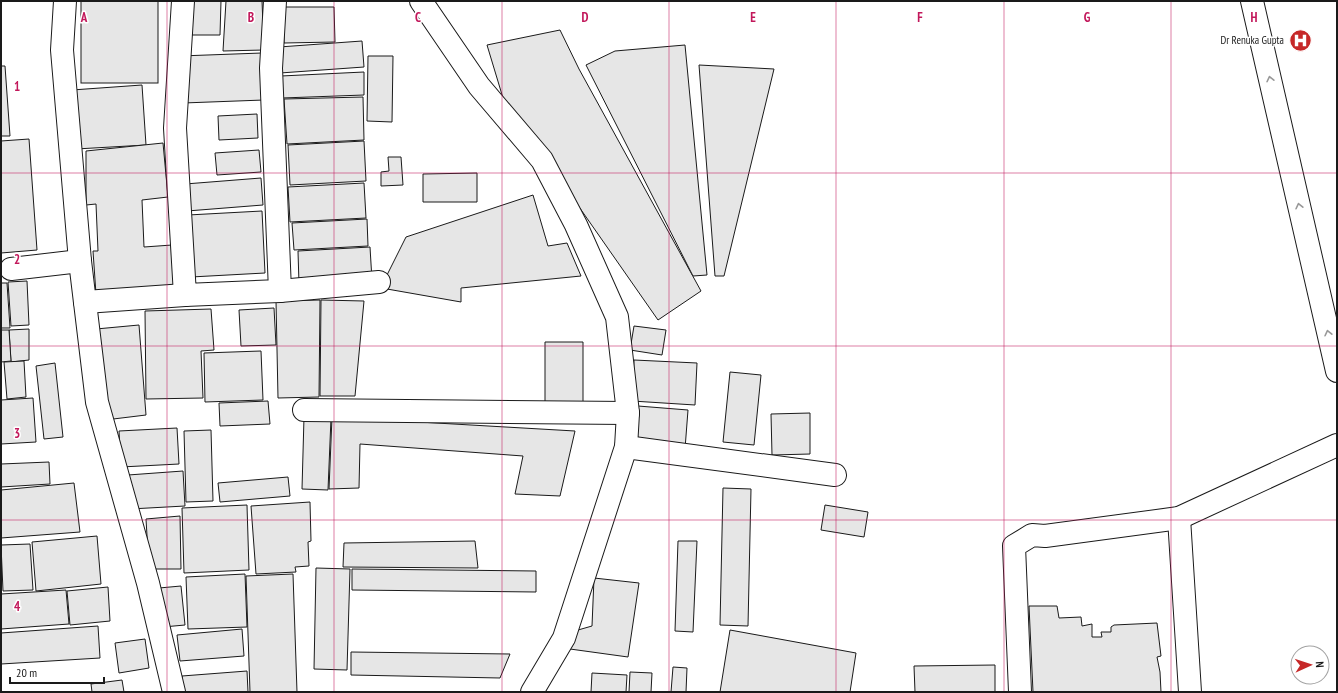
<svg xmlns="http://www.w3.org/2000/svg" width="1338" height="693" font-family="'PT Sans Narrow',sans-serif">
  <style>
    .building { fill: #e6e6e6; stroke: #1a1a1a }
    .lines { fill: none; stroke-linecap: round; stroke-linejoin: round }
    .minor-casing { stroke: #1a1a1a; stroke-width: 24 }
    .minor { stroke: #fff; stroke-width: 22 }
    .oneway { stroke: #989898 }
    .grid { fill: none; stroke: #c2185b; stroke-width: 1; stroke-opacity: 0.55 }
    .labels { text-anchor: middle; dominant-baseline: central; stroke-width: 3; stroke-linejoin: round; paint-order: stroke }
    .poi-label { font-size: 11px; fill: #1a1a1a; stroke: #fff; text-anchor: end }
    .grid-label { font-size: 13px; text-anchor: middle; font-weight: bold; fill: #c2185b; stroke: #fff; stroke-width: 3; stroke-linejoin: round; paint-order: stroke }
  </style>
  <rect width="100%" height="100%" fill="#fff"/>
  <g class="building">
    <rect x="81" y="1" width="77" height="82"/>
    <polygon points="192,1 221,1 220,35 192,35"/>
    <polygon points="226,1 262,1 264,50 223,51"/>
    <polygon points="283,7 334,7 335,42 284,43"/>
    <polygon points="560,30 579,69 701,291 658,320 503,98 487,45"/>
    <polygon points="362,41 364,67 280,73 279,47"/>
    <polygon points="685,45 707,275 693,276 586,65 615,51"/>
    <polygon points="262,53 264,100 183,103 180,56"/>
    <polygon points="368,56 393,56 392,122 367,121"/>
    <polygon points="699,65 774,69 724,276 715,276"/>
    <polygon points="1,66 5,66 10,136 1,136"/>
    <polygon points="364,72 364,95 282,98 281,76"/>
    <polygon points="142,85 146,145 76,149 72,90"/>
    <polygon points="363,97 364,140 287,144 284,99"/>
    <polygon points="257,114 258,138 219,140 218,116"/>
    <polygon points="29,139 37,250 1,253 1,141"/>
    <polygon points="364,141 366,181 290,185 288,145"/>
    <polygon points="163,143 168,197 142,200 144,247 172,245 175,289 96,294 93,251 98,251 96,204 86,205 86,151"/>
    <polygon points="259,150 261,172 217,175 215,153"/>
    <polygon points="388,157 401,157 403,185 381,186 381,172 389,171"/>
    <polygon points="477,173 477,202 423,202 423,174"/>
    <polygon points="261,178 263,205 187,211 185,184"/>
    <polygon points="364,183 366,218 290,222 288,187"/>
    <polygon points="533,195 548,246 567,243 581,276 461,288 461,302 387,289 387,275 406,237"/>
    <polygon points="262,211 265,273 191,277 188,215"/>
    <polygon points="367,219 368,246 294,250 292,223"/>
    <polygon points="370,247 372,280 299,284 298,251"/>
    <polygon points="27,281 29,325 11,326 8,282"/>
    <polygon points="1,283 7,283 10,328 1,328"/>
    <polygon points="320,300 319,397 278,398 276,301"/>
    <polygon points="321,300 364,301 355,396 320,396"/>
    <polygon points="274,308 276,345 241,346 239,310"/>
    <polygon points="211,309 214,350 201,351 203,398 146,399 145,311"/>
    <polygon points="139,325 146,415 105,420 96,329"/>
    <polygon points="634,326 666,330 662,355 630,350"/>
    <polygon points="29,329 29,360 11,362 9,330"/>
    <polygon points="1,330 9,330 11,361 1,362"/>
    <polygon points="545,342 583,342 583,409 545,408"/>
    <polygon points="261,351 263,400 205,402 204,353"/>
    <polygon points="634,360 697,363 695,405 632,401"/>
    <polygon points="24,361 26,397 7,399 4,362"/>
    <polygon points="55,363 63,437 44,439 36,366"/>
    <polygon points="730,372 761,375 754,445 723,442"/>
    <polygon points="33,398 36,442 1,444 1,400"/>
    <polygon points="268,401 270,424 220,426 219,403"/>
    <polygon points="638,406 688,410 685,449 635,445"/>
    <polygon points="810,413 810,454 772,455 771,414"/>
    <polygon points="304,417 331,418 328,490 302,489"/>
    <polygon points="332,417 575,431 560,496 515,494 523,456 360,444 359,488 329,489"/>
    <polygon points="177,428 179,464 121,467 119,431"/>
    <polygon points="211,430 213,501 186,502 184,431"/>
    <polygon points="49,462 50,484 1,487 1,464"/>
    <polygon points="183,471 185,506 130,509 128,475"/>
    <polygon points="288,477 290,496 220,502 218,483"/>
    <polygon points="74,483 80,532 1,538 1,490"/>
    <polygon points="723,488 751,489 748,626 720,625"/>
    <polygon points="310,502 311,541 308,542 309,566 295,567 296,572 256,574 251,506"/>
    <polygon points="247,505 249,570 184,573 182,508"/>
    <polygon points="825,505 868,512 864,537 821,530"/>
    <polygon points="180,516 181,569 149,569 146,519"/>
    <polygon points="97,536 101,584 36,591 32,542"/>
    <polygon points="475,541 478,568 343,567 344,543"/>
    <polygon points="678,541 697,541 693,632 675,631"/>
    <polygon points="30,544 33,590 3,591 1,545"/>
    <polygon points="316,568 350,569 347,670 314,669"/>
    <polygon points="352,569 536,571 536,592 352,590"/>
    <polygon points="245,574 247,627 188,629 186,577"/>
    <polygon points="293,574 297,692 250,692 246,576"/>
    <polygon points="594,578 639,583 628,657 570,649 571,632 592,626"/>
    <polygon points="181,586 185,625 163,627 159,588"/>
    <polygon points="108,587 110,621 70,625 67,591"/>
    <polygon points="66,590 69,624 1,629 1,594"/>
    <polygon points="1029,606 1057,606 1059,618 1081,617 1082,626 1092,624 1092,637 1102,637 1101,632 1111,632 1111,627 1114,625 1157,623 1161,656 1157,657 1160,672 1161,692 1033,692"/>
    <polygon points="98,626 100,658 1,664 1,633"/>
    <polygon points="242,629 244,656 180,661 177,635"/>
    <polygon points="730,630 856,653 850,692 720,692"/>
    <polygon points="145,639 149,668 119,673 115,643"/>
    <polygon points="351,652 510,654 500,678 351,675"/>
    <polygon points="995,665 995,692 915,692 914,666"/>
    <polygon points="673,667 687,668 686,692 671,692"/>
    <polygon points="247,671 248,692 183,692 182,676"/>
    <polygon points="630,672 652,673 651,692 629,692"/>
    <polygon points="592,673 627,675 626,692 591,692"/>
    <polygon points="122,680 124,692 92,692 91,684"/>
  </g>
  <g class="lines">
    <defs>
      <g id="minor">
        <polyline points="65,1 62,50 80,261 97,402 148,583 174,692"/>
        <polyline points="183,1 175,128 185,295 280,291 271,68 275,1"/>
        <polyline points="421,1 479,86 542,160 576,225 617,317 628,413 626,447 564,638 532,692"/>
        <polyline points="1252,1 1337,371"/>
        <polyline points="11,269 80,261"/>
        <polyline points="280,291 379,282"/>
        <polyline points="85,302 185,295"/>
        <polyline points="304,410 628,413"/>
        <polyline points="626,447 835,475"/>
        <polyline points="1179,518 1190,692"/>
        <polyline points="1020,692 1014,546 1032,535 1045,536 1179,518 1337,445"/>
      </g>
    </defs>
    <use href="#minor" class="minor-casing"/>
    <use href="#minor" class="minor"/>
  </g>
  <defs><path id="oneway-chevron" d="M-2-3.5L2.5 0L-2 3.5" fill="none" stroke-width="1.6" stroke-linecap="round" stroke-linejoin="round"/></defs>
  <g class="oneway">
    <use href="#oneway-chevron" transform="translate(1270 79) rotate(-103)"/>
    <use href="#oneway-chevron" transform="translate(1299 206) rotate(-103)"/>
    <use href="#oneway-chevron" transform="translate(1328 333) rotate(-103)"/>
  </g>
  <path class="grid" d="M167,1V692M334,1V692M502,1V692M669,1V692M836,1V692M1004,1V692M1171,1V692M1,173H1337M1,346H1337M1,520H1337"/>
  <defs>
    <symbol id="hospital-disc" viewBox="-11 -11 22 22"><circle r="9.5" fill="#c62828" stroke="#fff"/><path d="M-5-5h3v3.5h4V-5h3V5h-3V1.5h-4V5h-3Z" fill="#fff"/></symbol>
  </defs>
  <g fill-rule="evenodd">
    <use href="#hospital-disc" x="1288" y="28" width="25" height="25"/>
  </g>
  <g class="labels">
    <g class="poi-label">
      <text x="1284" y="40">Dr Renuka Gupta</text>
    </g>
  </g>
  <g class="grid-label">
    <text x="84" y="22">A</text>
    <text x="251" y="22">B</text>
    <text x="418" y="22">C</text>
    <text x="585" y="22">D</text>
    <text x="753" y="22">E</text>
    <text x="920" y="22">F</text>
    <text x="1087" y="22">G</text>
    <text x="1254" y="22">H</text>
    <text x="17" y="91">1</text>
    <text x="17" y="264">2</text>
    <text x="17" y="438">3</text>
    <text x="17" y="611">4</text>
  </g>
  <rect width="1338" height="693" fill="none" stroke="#1a1a1a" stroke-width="4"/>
  <g transform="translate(1310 665) rotate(87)"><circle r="19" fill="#ffffff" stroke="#a3a3a3"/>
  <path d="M0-3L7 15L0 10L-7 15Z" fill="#c62828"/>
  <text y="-6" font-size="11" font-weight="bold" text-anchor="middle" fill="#1a1a1a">N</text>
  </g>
  <path d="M10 677v6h94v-6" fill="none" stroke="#1a1a1a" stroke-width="2"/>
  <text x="16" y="677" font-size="12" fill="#1a1a1a" stroke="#ffffff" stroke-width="3" paint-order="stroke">20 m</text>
</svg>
